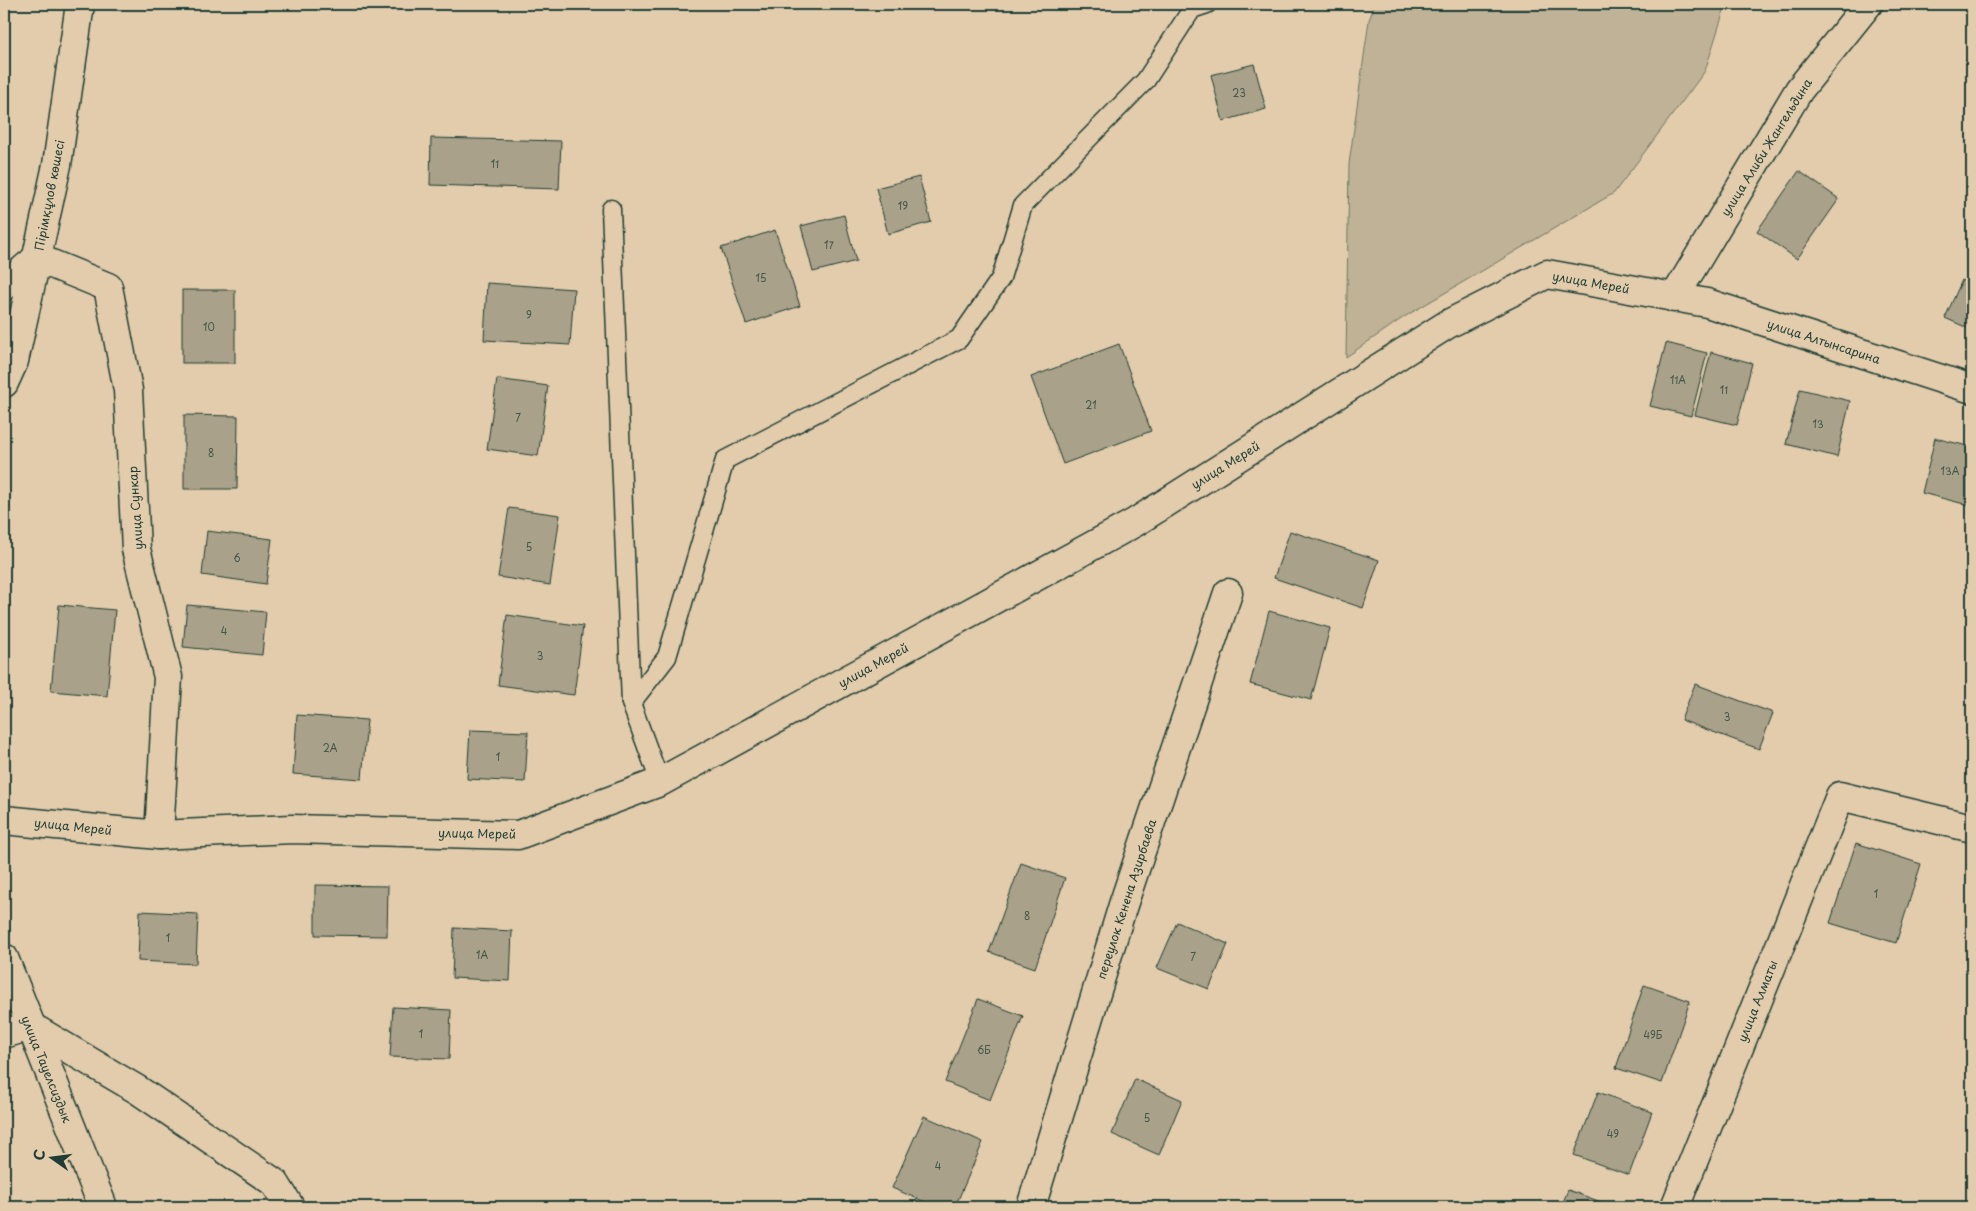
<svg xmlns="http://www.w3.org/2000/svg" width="1976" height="1211" font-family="'Playpen Sans',sans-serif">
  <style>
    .green { fill: #bfb296; stroke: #6f7865 }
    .building { fill: #a9a189; stroke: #1f3d34 }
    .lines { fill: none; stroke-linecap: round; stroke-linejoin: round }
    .lane-casing { stroke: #1f3d34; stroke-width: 21 }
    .street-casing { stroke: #1f3d34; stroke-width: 31 }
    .lane { stroke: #e2ccac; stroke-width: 18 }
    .street { stroke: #e2ccac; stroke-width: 28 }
    .labels { text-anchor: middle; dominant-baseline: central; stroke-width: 4; stroke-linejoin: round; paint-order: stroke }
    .number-label { font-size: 10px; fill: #425649 }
    .street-label { font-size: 12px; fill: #1f3d34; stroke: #e2ccac }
  </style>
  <rect width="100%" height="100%" fill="#e2ccac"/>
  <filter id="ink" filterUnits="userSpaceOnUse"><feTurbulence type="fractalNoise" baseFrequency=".02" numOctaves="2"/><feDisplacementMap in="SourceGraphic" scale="10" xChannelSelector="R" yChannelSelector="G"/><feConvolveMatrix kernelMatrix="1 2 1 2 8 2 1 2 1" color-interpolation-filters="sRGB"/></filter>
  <g filter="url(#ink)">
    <polygon class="green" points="1375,4 1726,4 1705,71 1614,193 1404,317 1346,357 1349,164 1369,20"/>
    <g class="building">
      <polygon points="1254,64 1266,109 1223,121 1211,75"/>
      <polygon points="431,138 561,141 559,189 430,185"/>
      <polygon points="1799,171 1839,199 1797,259 1757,231"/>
      <polygon points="919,177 931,222 888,234 876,188"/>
      <polygon points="844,215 856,261 813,272 801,226"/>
      <polygon points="775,230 800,306 746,324 721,248"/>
      <polygon points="1962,280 1972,285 1972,330 1945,318"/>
      <polygon points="487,283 574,289 570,345 484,340"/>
      <rect x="182" y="290" width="53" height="73"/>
      <polygon points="1666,343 1707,353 1691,416 1650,406"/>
      <polygon points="1119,344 1151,431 1063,464 1031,377"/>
      <polygon points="1711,352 1752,363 1737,425 1695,415"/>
      <polygon points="497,379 548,386 538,456 487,449"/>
      <polygon points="1800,389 1850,401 1837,457 1786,444"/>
      <polygon points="184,415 238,416 237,489 184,489"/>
      <polygon points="1935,438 1972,447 1972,506 1922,493"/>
      <polygon points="509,508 560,515 550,585 498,577"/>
      <polygon points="207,531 272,539 266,584 202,575"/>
      <polygon points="1290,531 1379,560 1363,608 1274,578"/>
      <polygon points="59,605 115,610 107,696 51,691"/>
      <polygon points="187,605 266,612 262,655 183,647"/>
      <polygon points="1269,611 1330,628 1311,700 1250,684"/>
      <polygon points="507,615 583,626 574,695 498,685"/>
      <polygon points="1695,684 1773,713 1759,749 1681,720"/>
      <polygon points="297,715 367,720 362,779 293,774"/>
      <polygon points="470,730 528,732 525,782 467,779"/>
      <polygon points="1856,843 1921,864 1896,943 1830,923"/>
      <polygon points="1021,863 1065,878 1035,968 989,952"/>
      <polygon points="315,885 388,886 387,936 315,935"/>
      <polygon points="140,911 198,914 196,964 138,961"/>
      <polygon points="1177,922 1228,944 1209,989 1157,968"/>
      <polygon points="454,928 512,931 510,981 452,978"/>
      <polygon points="1644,985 1690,1001 1662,1083 1616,1068"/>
      <polygon points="978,999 1023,1016 990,1100 945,1082"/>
      <polygon points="393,1007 451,1010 449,1059 390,1057"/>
      <polygon points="1135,1079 1182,1100 1159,1155 1112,1134"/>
      <polygon points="1598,1092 1652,1112 1629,1175 1574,1155"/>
      <polygon points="924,1116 983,1142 955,1207 937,1207 892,1188"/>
      <polygon points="4,1172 8,1190 4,1191"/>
      <polygon points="1568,1190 1615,1207 1561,1207"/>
    </g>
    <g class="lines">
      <defs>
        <g id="lane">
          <polyline points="611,209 631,703 660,782"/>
          <polyline points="631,703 667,657 725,460 959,339 1001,278 1023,205 1146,80 1192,9 1207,4"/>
        </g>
        <g id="street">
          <polyline points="4,286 37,258 108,287 128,390 136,549 168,677 159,835"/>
          <polyline points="1674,298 1799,90 1868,4"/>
          <polyline points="4,383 14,361 57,165 80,4"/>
          <polyline points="4,820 159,835 292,829 518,835 660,782 1134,523 1448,324 1547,274 1707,303 1972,389"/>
          <polyline points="4,958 103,1207"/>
          <polyline points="4,1034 30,1026 138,1090 275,1183 290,1207"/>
          <polyline points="1031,1207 1123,905 1228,593"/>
          <polyline points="1675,1207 1840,796 1972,828"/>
        </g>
      </defs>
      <use href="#lane" class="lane-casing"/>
      <use href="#street" class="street-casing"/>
      <use href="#lane" class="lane"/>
      <use href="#street" class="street"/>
    </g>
  </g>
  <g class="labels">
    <g class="number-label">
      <text x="1239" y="92">23</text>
      <text x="495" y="163">11</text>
      <text x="903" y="205">19</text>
      <text x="829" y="244">17</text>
      <text x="761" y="277">15</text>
      <text x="529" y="314">9</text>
      <text x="209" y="326">10</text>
      <text x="1678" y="379">11А</text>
      <text x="1724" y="389">11</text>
      <text x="1091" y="404">21</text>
      <text x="518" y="417">7</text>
      <text x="1818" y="423">13</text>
      <text x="211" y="452">8</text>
      <text x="1950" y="470">13А</text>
      <text x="529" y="546">5</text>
      <text x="237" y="557">6</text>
      <text x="224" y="630">4</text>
      <text x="540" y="655">3</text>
      <text x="1727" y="716">3</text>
      <text x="330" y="747">2А</text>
      <text x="498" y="756">1</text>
      <text x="1876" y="893">1</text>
      <text x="1027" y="915">8</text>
      <text x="168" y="937">1</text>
      <text x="482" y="954">1А</text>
      <text x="1193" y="956">7</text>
      <text x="421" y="1033">1</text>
      <text x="1653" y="1034">49Б</text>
      <text x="984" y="1049">6Б</text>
      <text x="1147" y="1117">5</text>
      <text x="1613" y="1133">49</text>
      <text x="938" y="1165">4</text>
    </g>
    <g class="street-label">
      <text transform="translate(1766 147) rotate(-58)">улица Алиби Жангельдина</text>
      <text transform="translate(49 195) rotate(-79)">Пірімқұлов көшесі</text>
      <text transform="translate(1591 282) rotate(10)">улица Мерей</text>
      <text transform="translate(1824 341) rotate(18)">улица Алтынсарина</text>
      <text transform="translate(1225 465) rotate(-32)">улица Мерей</text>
      <text transform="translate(135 508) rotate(-94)">улица Сункар</text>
      <text transform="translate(873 665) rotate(-29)">улица Мерей</text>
      <text transform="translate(73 826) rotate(6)">улица Мерей</text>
      <text transform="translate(477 833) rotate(1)">улица Мерей</text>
      <text transform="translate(1126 899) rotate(-72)">переулок Кенена Азирбаева</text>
      <text transform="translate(1757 1001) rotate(-68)">улица Алматы</text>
      <text transform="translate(47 1069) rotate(68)">улица Тауелсиздык</text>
    </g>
  </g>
  <rect width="1976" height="1211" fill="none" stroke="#e2ccac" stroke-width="20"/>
  <rect x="10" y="10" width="1956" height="1191" fill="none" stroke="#1f3d34" stroke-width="2" filter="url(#ink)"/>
  <g transform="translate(52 1158) rotate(284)" stroke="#e2ccac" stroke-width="4" paint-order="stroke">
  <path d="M0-4L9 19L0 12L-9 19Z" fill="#1f3d34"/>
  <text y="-8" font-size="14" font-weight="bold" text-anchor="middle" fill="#1f3d34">С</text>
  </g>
</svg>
